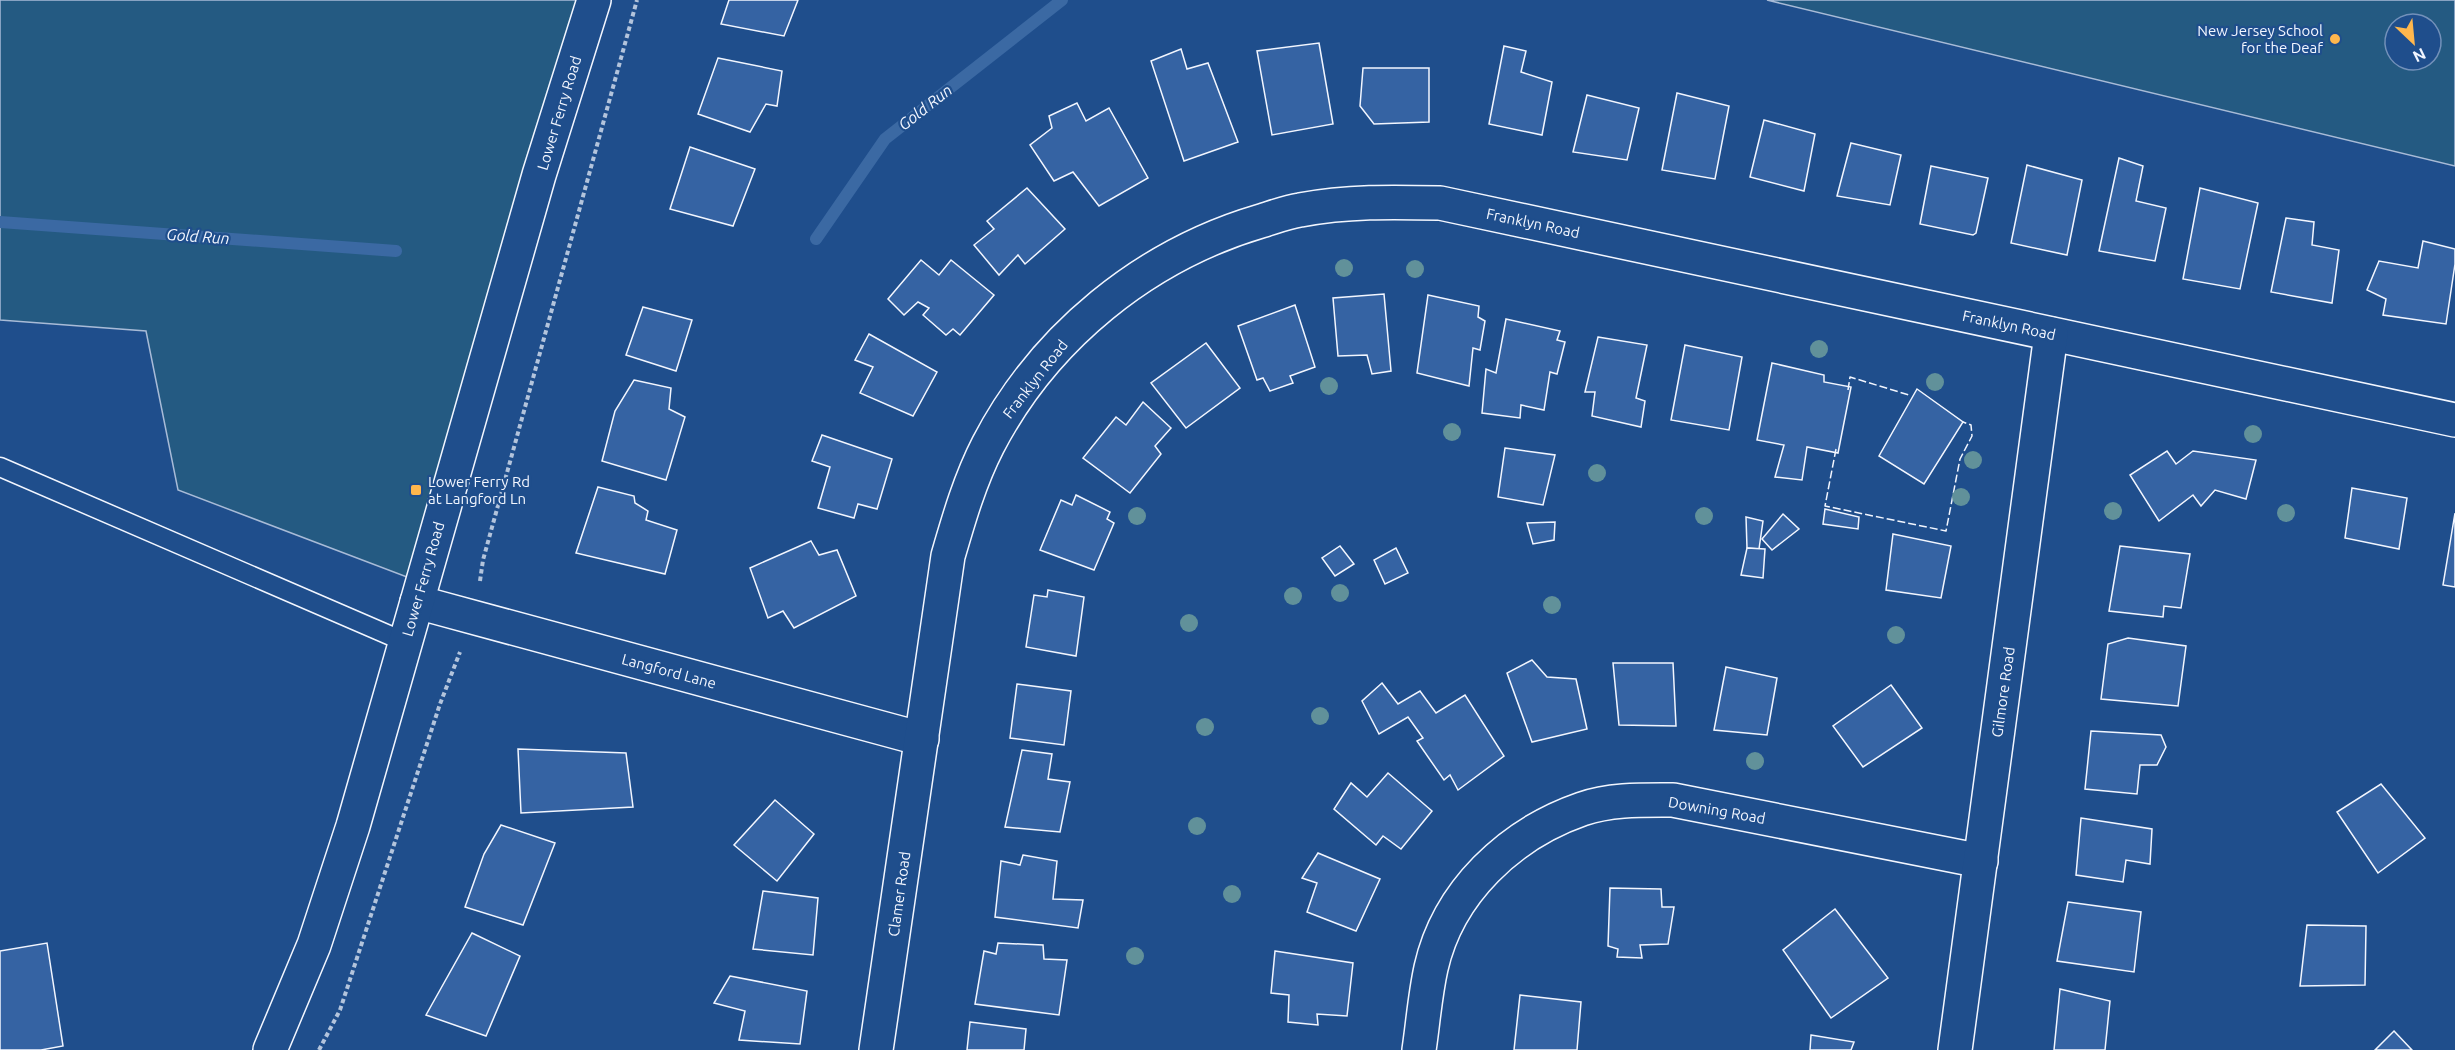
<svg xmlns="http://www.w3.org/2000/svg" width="2455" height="1050" font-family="Ubuntu,sans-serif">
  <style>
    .green { fill: #245a82; stroke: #a8bbd7; stroke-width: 1.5; fill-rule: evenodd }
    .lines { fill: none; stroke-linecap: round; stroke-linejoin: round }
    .stream { stroke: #3b69a3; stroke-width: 12 }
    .building { fill: #3563a3; stroke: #f2f6ff; stroke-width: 1.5 }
    .service-casing { stroke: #f2f6ff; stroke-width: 21 }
    .minor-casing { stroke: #f2f6ff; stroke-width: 36 }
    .tertiary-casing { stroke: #f2f6ff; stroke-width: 36 }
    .path { stroke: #b3c4dc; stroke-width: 4; stroke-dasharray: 4.5 3; stroke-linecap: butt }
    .service { stroke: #1f4e8c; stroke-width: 18 }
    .minor { stroke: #1f4e8c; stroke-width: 33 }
    .tertiary { stroke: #1f4e8c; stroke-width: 33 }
    .fence { stroke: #f2f6ff; stroke-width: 1.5; stroke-dasharray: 8 3; stroke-linecap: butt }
    .tree { fill: #61919a }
    .poi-dot { fill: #ffb74d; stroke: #1f4e8c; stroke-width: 2 }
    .labels { text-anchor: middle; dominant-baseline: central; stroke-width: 4.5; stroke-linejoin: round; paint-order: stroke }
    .poi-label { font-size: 15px; fill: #f2f6ff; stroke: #1f4e8c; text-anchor: end }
    .street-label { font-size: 15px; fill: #f2f6ff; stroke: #1f4e8c }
    .water-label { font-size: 16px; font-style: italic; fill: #f2f6ff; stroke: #1f4e8c }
  </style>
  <rect width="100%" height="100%" fill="#1f4e8c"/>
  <g class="green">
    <polygon points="0,0 590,0 428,585 178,490 146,331 0,320"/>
    <path d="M1767,0H2455V166ZM2395,24H2431V60H2395Z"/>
  </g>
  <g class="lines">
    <g class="stream">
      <polyline points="0,222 396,251"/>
      <polyline points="816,239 885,139 1062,0"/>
    </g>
  </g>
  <g class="building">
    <polygon points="729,0 798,0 784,36 721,24"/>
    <polygon points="1319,43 1333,124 1272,135 1257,51"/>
    <polygon points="1504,46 1526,51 1521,72 1552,82 1542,135 1489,124"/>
    <polygon points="1181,49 1187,69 1208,63 1238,142 1184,161 1151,61"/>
    <polygon points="718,58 782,71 777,106 766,104 750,132 698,114"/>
    <polygon points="1363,68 1429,68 1429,122 1374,124 1360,106"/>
    <polygon points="1677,93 1729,106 1715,179 1662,170"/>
    <polygon points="1587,95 1639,108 1627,160 1573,152"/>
    <polygon points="1077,103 1086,121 1109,108 1148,178 1099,206 1073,172 1054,181 1030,145 1052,128 1049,116"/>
    <polygon points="1764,120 1815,134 1804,191 1750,177"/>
    <polygon points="1851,143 1901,155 1890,205 1837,196"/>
    <polygon points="690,147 755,169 733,226 670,209"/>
    <polygon points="2119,158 2143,166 2136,201 2166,208 2155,261 2099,251"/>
    <polygon points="2027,165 2082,180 2067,255 2011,243"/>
    <polygon points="1931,166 1988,178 1976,233 1973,235 1920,224"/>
    <polygon points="1027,188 1065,229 1025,264 1018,255 999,275 974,245 994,229 987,221"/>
    <polygon points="2200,188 2258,203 2240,289 2183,279"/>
    <polygon points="2286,218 2314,222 2312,245 2339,250 2332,303 2271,292"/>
    <polygon points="2423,241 2455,249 2455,264 2446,324 2383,315 2386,299 2367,290 2379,261 2418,268"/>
    <polygon points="921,260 939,275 951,260 994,295 960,335 953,329 946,335 923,315 929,308 918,302 904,315 888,299"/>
    <polygon points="1384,294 1391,371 1372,374 1367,355 1338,356 1333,298"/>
    <polygon points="1428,295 1479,306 1478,317 1485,321 1480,350 1473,348 1469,386 1417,373"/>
    <polygon points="1295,305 1315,367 1290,376 1293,383 1270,391 1263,378 1257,380 1238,326"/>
    <polygon points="643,307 692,320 676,371 626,355"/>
    <polygon points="1506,319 1560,331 1557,340 1565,342 1557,374 1550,372 1544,410 1521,405 1520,418 1482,413 1486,369 1496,373"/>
    <polygon points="869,334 937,372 913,416 860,393 873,367 855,360"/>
    <polygon points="1598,337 1647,345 1636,398 1645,401 1641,427 1592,416 1595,392 1585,392"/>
    <polygon points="1206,343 1240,388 1186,428 1151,383"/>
    <polygon points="1685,345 1742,357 1729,430 1671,420"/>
    <polygon points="1772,363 1824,375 1824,382 1851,387 1838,453 1807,447 1802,480 1775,477 1784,445 1757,440"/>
    <polygon points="634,380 671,388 669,409 685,417 666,480 602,461 615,411"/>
    <polygon points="1917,389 1963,422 1924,484 1879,456"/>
    <polygon points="1143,402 1171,428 1155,446 1161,454 1130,493 1083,458 1116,417 1126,425"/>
    <polygon points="822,435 892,459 877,509 858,504 854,518 818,508 830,467 812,461"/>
    <polygon points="1505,448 1555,455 1543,505 1498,497"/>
    <polygon points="2167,451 2176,464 2193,451 2256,460 2246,499 2215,490 2201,506 2193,495 2159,521 2130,475"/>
    <polygon points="598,487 634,496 635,503 648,511 646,520 677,530 665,574 576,553"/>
    <polygon points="2352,488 2407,498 2399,549 2345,538"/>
    <polygon points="1076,495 1110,512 1107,519 1114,523 1094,570 1040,550 1061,500 1072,505"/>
    <polygon points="1825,509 1859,517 1858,529 1823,524"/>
    <polygon points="2455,513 2455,587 2443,585"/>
    <polygon points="1783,514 1799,529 1772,550 1762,539"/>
    <polygon points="1746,517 1763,521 1759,549 1747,548"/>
    <polygon points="1555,522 1554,540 1533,544 1527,523"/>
    <polygon points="1893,534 1951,546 1941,598 1886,590"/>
    <polygon points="811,541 819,555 837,550 856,596 794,628 783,611 768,618 750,568"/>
    <polygon points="1340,546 1354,564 1335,576 1322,558"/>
    <polygon points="2120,546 2190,554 2181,608 2164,606 2163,617 2109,611"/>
    <polygon points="1396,548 1408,573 1385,584 1374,560"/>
    <polygon points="1747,548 1765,549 1763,578 1741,575"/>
    <polygon points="1048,590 1084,597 1076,656 1026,647 1034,595 1047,597"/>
    <polygon points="2128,638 2186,646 2178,706 2101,699 2108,644"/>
    <polygon points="1532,660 1547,677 1576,679 1587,729 1532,742 1507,673"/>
    <polygon points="1613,663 1673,663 1676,726 1619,725"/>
    <polygon points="1726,667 1777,678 1767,735 1714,730"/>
    <polygon points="1382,683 1398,704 1420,691 1436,713 1465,695 1504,756 1458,790 1450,775 1444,780 1417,741 1423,738 1408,717 1379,734 1362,701"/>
    <polygon points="1017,684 1071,691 1064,745 1010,738"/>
    <polygon points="1891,685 1922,728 1863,767 1833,726"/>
    <polygon points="2091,731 2161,735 2166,747 2157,765 2140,765 2137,794 2085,789"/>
    <polygon points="518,749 626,753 633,807 521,813"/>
    <polygon points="1022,750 1052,754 1048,779 1070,782 1060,832 1005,827"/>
    <polygon points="1388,773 1432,811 1401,849 1383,836 1376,845 1334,809 1351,783 1367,797"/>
    <polygon points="2381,784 2425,838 2378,873 2337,812"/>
    <polygon points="775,800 814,834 777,881 734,845"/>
    <polygon points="2081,818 2152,829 2150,864 2126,860 2123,882 2076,875"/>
    <polygon points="501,825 555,843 523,925 465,907 484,854"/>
    <polygon points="1318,853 1380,879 1356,931 1307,912 1317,883 1302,878"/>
    <polygon points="1023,855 1057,861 1053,899 1083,900 1078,928 995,917 1001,861 1020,865"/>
    <polygon points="1610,888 1661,889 1662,907 1674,907 1668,944 1640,945 1642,958 1617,957 1618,949 1608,946"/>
    <polygon points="763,891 818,898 813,955 753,949"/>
    <polygon points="2068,902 2141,912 2134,972 2057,961"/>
    <polygon points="1835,909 1888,978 1831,1018 1783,950"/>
    <polygon points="2307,925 2366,926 2365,985 2300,986"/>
    <polygon points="472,933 520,956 486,1036 426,1015"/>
    <polygon points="47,943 63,1046 41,1050 0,1050 0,951"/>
    <polygon points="998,943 1043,945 1044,959 1067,960 1059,1015 975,1004 984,951 996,954"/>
    <polygon points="1275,951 1353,963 1347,1016 1317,1014 1318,1025 1288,1022 1289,995 1271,993"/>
    <polygon points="730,976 807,991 800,1044 739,1040 745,1011 714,1003"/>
    <polygon points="2060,989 2110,1001 2105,1050 2054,1050"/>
    <polygon points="1520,995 1581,1002 1577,1050 1514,1050"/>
    <polygon points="970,1022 1026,1029 1024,1050 967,1050"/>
    <polygon points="2394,1031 2412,1050 2375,1050"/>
    <polygon points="1811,1035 1854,1042 1851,1050 1810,1050"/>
  </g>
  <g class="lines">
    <defs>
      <polyline id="service" points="0,467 405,642"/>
      <g id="minor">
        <polyline points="417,602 922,739"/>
        <path d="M876,1050L948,556C959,518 970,480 988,445C1044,337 1145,255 1261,221C1274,217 1287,212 1300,210C1348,201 1392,202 1440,203L2455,420"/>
        <path d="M1419,1050C1423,1023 1425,995 1431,968C1448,892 1510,834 1582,809C1611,799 1643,800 1673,800L1981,861"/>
        <polyline points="1955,1050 2051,334"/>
      </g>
      <polyline id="tertiary" points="270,1050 314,945 353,826 539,175 594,0"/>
    </defs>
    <use href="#service" class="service-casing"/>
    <use href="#minor" class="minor-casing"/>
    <use href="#tertiary" class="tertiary-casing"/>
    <g class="path">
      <polyline points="480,581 483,560 637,0"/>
      <polyline points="319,1050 340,1010 440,704 460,652"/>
    </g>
    <use href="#service" class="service"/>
    <use href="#minor" class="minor"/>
    <use href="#tertiary" class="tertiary"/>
    <g class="fence">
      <polyline points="1848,390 1850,377 1909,395"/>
      <polyline points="1836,449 1825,506 1946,531 1960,459 1972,436 1971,425 1963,422"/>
    </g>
  </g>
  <g class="tree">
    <circle cx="1344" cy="268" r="9"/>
    <circle cx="1415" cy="269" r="9"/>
    <circle cx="1819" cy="349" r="9"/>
    <circle cx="1935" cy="382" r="9"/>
    <circle cx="1329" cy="386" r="9"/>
    <circle cx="1452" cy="432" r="9"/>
    <circle cx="2253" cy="434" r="9"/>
    <circle cx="1973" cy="460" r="9"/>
    <circle cx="1597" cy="473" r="9"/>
    <circle cx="1961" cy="497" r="9"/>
    <circle cx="2113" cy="511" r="9"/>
    <circle cx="2286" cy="513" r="9"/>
    <circle cx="1137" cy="516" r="9"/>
    <circle cx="1704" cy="516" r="9"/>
    <circle cx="1340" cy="593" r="9"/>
    <circle cx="1293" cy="596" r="9"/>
    <circle cx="1552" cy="605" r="9"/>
    <circle cx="1189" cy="623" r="9"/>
    <circle cx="1896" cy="635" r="9"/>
    <circle cx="1320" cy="716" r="9"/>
    <circle cx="1205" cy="727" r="9"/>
    <circle cx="1755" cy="761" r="9"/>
    <circle cx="1197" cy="826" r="9"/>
    <circle cx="1232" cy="894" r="9"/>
    <circle cx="1135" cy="956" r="9"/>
  </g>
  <g class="poi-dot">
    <circle cx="2335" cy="39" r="6"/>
    <rect x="410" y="484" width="12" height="12" rx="3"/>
  </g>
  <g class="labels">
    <g class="poi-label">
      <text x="2323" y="30">New Jersey School<tspan x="2323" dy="17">for the Deaf</tspan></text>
      <text x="428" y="481" text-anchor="start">Lower Ferry Rd<tspan x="428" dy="17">at Langford Ln</tspan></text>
    </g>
    <g class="street-label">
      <text transform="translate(559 113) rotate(-73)">Lower Ferry Road</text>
      <text transform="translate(1533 223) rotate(12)">Franklyn Road</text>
      <text transform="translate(2009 325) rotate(12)">Franklyn Road</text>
      <text transform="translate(1035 379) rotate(-52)">Franklyn Road</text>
      <text transform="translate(423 579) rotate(-74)">Lower Ferry Road</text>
      <text transform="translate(669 671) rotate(15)">Langford Lane</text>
      <text transform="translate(2003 692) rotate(-82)">Gilmore Road</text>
      <text transform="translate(1717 810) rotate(10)">Downing Road</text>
      <text transform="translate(899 894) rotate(-82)">Clamer Road</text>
    </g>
    <g class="water-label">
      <text transform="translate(925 107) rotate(-38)">Gold Run</text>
      <text transform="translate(198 236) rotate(4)">Gold Run</text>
    </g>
  </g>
  <g transform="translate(2413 42) rotate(154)"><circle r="28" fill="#1f4e8c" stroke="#7391ba" stroke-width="1.5"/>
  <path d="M0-4.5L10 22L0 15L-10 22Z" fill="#ffb74d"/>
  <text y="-9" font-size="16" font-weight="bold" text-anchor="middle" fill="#f2f6ff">N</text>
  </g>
</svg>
